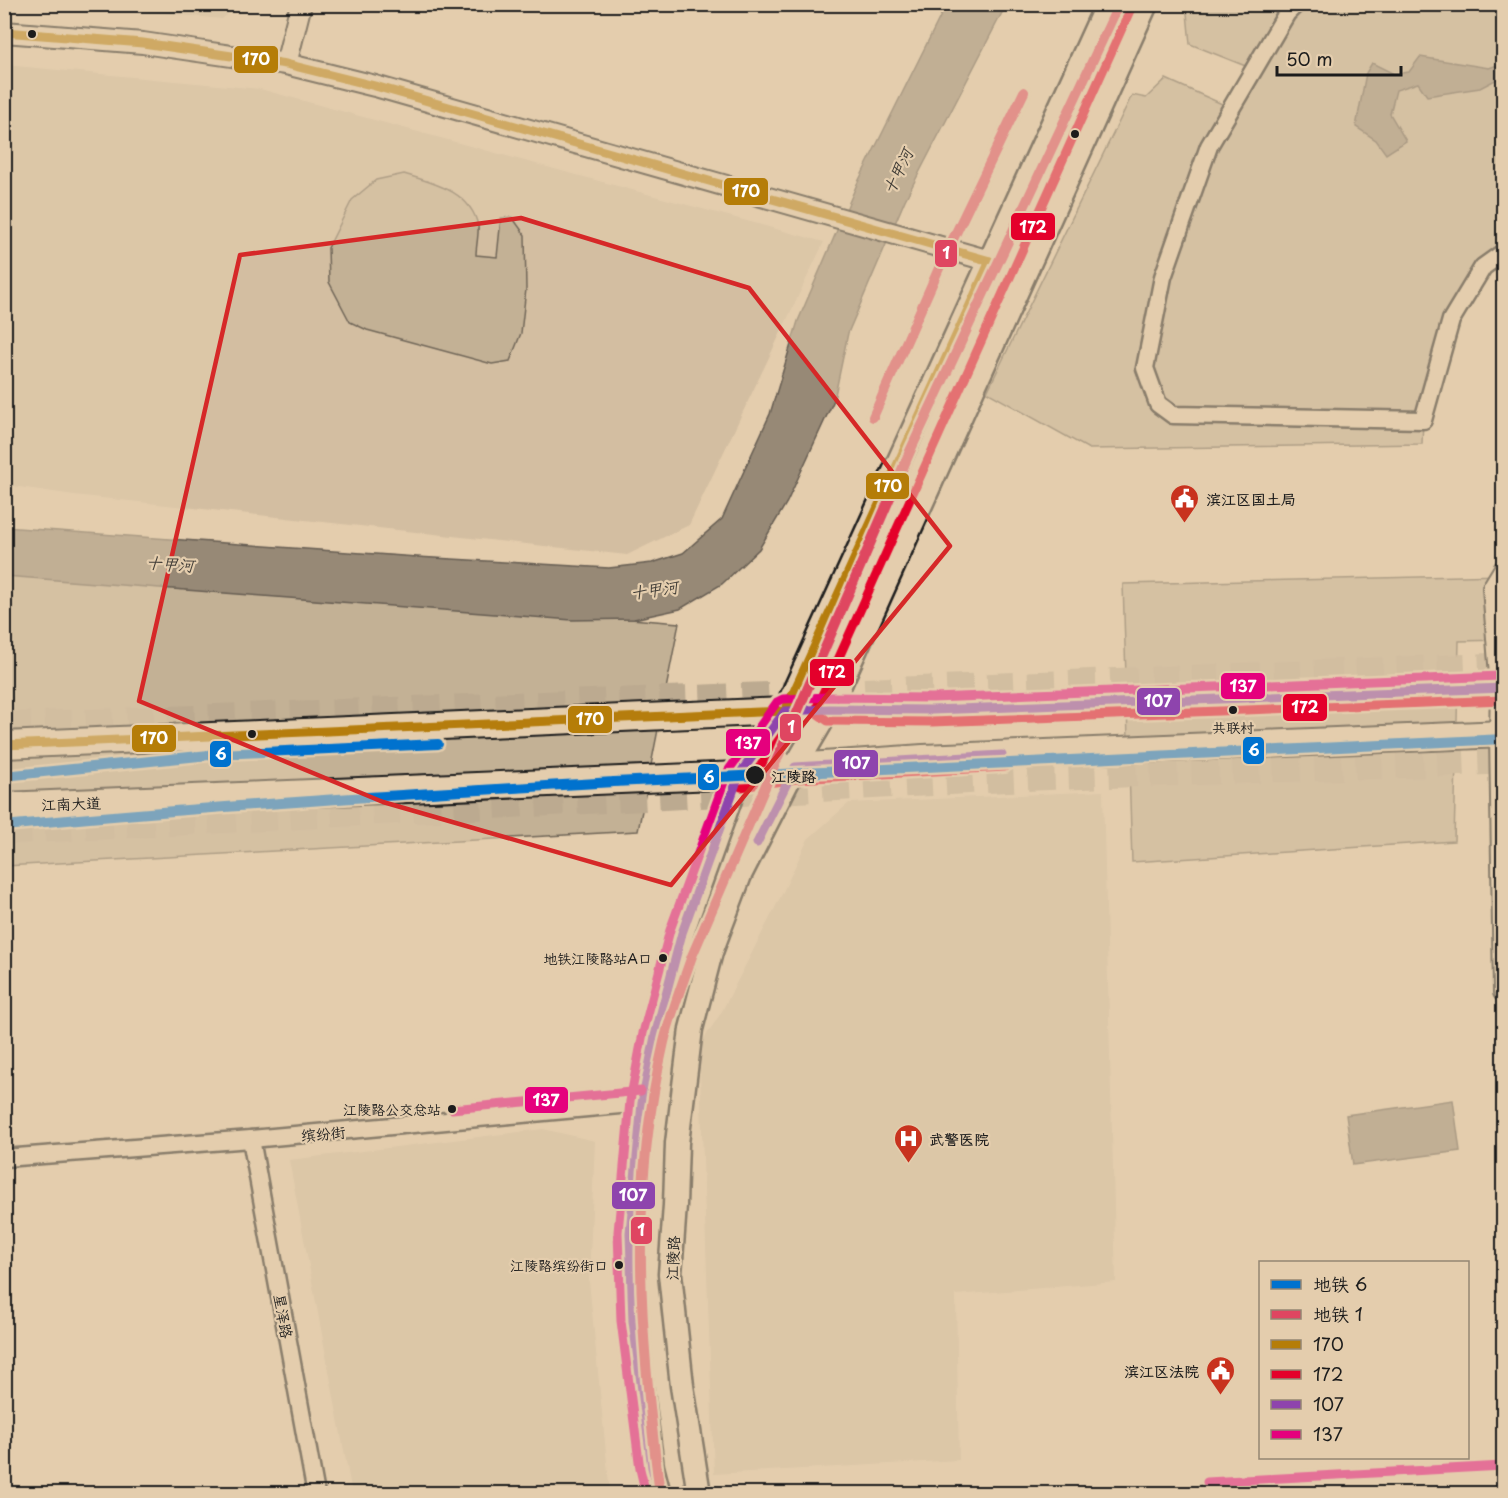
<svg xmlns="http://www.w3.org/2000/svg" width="1508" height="1498" font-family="'Playpen Sans','LXGW WenKai TC',sans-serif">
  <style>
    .built { fill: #d3bea1 }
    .green { fill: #c3b195; stroke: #706658; stroke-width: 1.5 }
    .water { fill: #978976; stroke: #665d52; stroke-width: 1.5 }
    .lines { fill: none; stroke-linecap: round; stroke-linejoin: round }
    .trunk-tunnel { stroke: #bcaa90; stroke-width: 27; stroke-dasharray: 27 14; stroke-linecap: butt }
    .minor-casing { stroke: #1c1c1c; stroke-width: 21 }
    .tertiary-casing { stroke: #1c1c1c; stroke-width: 24 }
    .secondary-casing { stroke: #1c1c1c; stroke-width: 27 }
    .primary-casing { stroke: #1c1c1c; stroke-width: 30 }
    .minor { stroke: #e4cdad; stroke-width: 16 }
    .tertiary { stroke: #e4cdad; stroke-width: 20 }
    .secondary { stroke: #e4cdad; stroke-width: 22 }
    .primary { stroke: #e4cdad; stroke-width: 26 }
    .bus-1-casing { stroke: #e4cdad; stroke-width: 14 }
    .bus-2-casing { stroke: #e4cdad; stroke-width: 14 }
    .bus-3-casing { stroke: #e4cdad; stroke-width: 14 }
    .bus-4-casing { stroke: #e4cdad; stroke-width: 14 }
    .bus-1 { stroke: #b57d08; stroke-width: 9 }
    .bus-2 { stroke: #e4002b; stroke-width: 9 }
    .bus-3 { stroke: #8e44ad; stroke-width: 9 }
    .bus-4 { stroke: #e5007d; stroke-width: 9 }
    .metro-1-casing { stroke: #e4cdad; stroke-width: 15 }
    .metro-2-casing { stroke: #e4cdad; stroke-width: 15 }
    .metro-1 { stroke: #0072ce; stroke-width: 10 }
    .metro-2 { stroke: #df4661; stroke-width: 10 }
    .marked { fill: none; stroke: #d62828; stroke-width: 4.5; stroke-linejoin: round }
    .bus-dot { fill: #1c1c1c; stroke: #e4cdad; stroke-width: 2 }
    .labels { text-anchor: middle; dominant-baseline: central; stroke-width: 4.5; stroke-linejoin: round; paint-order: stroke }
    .bus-label { font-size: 14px; fill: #1c1c1c; stroke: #e4cdad; text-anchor: end }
    .poi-label { font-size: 15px; font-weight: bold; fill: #1c1c1c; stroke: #e4cdad; text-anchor: start }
    .stop-label { font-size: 15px; font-weight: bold; fill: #1c1c1c; stroke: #e4cdad; text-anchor: start }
    .street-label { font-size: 15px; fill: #1c1c1c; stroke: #e4cdad }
    .water-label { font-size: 16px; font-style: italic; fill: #413d37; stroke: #e4cdad }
    .line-badge { stroke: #e4cdad; stroke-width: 2 }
    .badge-label { font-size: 16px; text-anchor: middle; font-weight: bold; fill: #fff }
  </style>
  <rect width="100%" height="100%" fill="#e4cdad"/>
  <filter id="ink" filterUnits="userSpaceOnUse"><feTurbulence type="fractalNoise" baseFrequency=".0167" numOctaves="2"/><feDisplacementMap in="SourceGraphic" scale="12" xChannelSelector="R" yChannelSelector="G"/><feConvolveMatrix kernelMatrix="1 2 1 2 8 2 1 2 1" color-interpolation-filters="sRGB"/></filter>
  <g filter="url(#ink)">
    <g class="built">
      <polygon points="80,5 239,5 222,19"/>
      <polygon points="5,65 260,89 824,242 689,525 627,555 74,495 5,485"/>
      <polygon points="1103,791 1116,1282 956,1295 959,1460 714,1474 699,1046 721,1013 782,894 808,839 849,803"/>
      <polygon points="543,1129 595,1141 589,1281 610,1493 352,1493 289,1160"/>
    </g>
    <g class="green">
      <polygon points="1182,5 1503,5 1503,252 1451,320 1423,420 1422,444 1089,449 987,392 1132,95 1146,98 1166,79 1231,108 1253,69 1190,44 1187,13"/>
      <path d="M404,174C433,183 471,191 478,226C479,234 476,246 476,255L497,257L501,218L512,217L525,235L526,289L521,333L510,361L492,364L367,330L350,322L329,282L328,248L352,200L376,180Z"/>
      <polygon points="5,567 679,623 638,831 5,866"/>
      <polygon points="1503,575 1503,640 1459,641 1454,841 1132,862 1123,584"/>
    </g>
    <g class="water">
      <polygon points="946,5 1006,5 905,200 848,333 834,400 787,502 759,549 722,584 680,609 634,619 572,620 5,576 4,527 417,557 609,568 652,563 683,553 722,519 770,414 798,321 857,184"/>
      <polygon points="1420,57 1489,68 1503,63 1503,76 1480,88 1427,96 1418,83 1396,90 1390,114 1406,141 1386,154 1376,140 1356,127 1366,73 1372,63 1394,74 1409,72"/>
      <polygon points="1453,1100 1460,1151 1353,1165 1346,1115"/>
    </g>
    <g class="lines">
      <g class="trunk-tunnel">
        <polyline points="4,726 1504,666"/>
        <polyline points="4,831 1036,777 1504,761"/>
      </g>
      <defs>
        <g id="minor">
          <polyline points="1296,4 1287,13 1209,146 1163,277 1145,368 1158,404 1173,415 1423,420 1451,320 1483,267 1504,252"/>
          <polyline points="251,1139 316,1494"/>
          <polyline points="4,1158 251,1139 642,1103"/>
        </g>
        <g id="tertiary">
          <polyline points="4,32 143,43 286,64 375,86 990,261"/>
          <polyline points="286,64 301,4"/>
          <polyline points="1504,570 1493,588 1501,688 1500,734 1504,992"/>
          <polyline points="1208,1494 1504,1478"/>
        </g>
        <g id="secondary">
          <polyline points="659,1494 652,1467 633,1321 630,1233 642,1103 655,1036 682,933 739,775 785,711 1107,4"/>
          <polyline points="699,1494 682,1386 670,1274 675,1205 677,1143 691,1029 711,952 740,875 795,767 829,709 1146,4"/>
        </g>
        <g id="primary">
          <polyline points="4,745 829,709 932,710 1504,688"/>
          <polyline points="4,806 739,775 795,767 923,758 1504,734"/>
        </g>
      </defs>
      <use href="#minor" class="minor-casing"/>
      <use href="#tertiary" class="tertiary-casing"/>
      <use href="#secondary" class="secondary-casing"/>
      <use href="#primary" class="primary-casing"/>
      <use href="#minor" class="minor"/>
      <use href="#tertiary" class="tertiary"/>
      <use href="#secondary" class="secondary"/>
      <use href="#primary" class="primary"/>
      <defs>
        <g id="bus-1">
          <polyline points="4,32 143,43 286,64 375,86 990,261"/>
          <polyline points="785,711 990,261"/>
          <polyline points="4,745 785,711"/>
        </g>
        <g id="bus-2">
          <polyline points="1133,4 818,704 818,714 828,721 932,722 1504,700"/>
          <polyline points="749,782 795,717 833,634"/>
          <polyline points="741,787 796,779 1005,767"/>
        </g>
        <g id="bus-3">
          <polyline points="757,843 795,767 1002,755"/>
          <polyline points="659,1494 652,1467 633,1321 630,1233 642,1103 655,1036 682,933 739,775 785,711 829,709 932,710 1504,688"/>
        </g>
        <g id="bus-4">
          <polyline points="452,1109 641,1091"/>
          <polyline points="1207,1482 1503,1466"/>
          <polyline points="646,1494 640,1469 621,1321 618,1232 630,1101 643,1033 670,930 728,771 777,702 783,699 829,697 932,698 1501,676"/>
        </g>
      </defs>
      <use href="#bus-1" class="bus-1-casing"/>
      <use href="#bus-2" class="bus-2-casing"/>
      <use href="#bus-3" class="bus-3-casing"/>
      <use href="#bus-4" class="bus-4-casing"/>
      <use href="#bus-1" class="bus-1"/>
      <use href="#bus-2" class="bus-2"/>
      <use href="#bus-3" class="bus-3"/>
      <use href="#bus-4" class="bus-4"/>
      <defs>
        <g id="metro-1">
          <polyline points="4,776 219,754 438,744"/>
          <path d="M4,826C207,806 411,794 614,782C910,766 1207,753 1504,739"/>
        </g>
        <g id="metro-2">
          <polyline points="873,417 940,266 1024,92"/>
          <path d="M660,1494C640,1339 628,1196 664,1042C671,1013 682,985 692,956L911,449L1119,4"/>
        </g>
      </defs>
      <use href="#metro-1" class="metro-1-casing"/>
      <use href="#metro-2" class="metro-2-casing"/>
      <use href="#metro-1" class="metro-1"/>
      <use href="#metro-2" class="metro-2"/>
    </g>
  </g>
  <path d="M0 0H1508V1498H0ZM521,218L749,288L950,546L671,885L383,802L139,701L240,255Z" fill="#e4cdad" fill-opacity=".55" fill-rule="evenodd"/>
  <path class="marked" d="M521,218L749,288L950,546L671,885L383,802L139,701L240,255Z"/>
  <defs>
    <symbol id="civic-pin" viewBox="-11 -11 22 30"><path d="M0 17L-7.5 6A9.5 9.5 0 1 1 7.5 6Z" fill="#c8321e" stroke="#e4cdad"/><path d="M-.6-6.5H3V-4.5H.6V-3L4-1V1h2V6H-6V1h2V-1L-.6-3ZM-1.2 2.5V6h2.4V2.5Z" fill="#fff"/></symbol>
    <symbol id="hospital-pin" viewBox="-11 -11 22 30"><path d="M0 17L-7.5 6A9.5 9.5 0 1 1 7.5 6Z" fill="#c8321e" stroke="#e4cdad"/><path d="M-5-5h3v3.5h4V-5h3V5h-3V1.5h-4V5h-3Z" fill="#fff"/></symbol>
  </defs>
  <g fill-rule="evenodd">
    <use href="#civic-pin" x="1168" y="482" width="33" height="45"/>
    <use href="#hospital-pin" x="892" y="1122" width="33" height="45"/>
    <use href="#civic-pin" x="1204" y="1354" width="33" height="45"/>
  </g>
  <g class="bus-dot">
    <circle cx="32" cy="34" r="5"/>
    <circle cx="1075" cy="134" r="5"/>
    <circle cx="1233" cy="710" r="5"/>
    <circle cx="252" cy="734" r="5"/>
    <circle cx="755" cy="775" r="10"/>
    <circle cx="663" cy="958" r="5"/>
    <circle cx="452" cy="1109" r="5"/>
    <circle cx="619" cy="1265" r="5"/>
  </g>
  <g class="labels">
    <g class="bus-label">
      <text x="1233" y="727" text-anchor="middle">共联村</text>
      <text x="652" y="958">地铁江陵路站A口</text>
      <text x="441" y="1109">江陵路公交总站</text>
      <text x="608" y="1265">江陵路缤纷街口</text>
    </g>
    <g class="poi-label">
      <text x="1206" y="498">滨江区国土局</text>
      <text x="929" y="1138">武警医院</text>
      <text x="1199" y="1370" text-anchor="end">滨江区法院</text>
    </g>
    <g class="stop-label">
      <text x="771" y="775">江陵路</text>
    </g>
    <g class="street-label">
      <text transform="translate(71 803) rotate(-2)">江南大道</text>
      <text transform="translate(323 1133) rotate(-5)">缤纷街</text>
      <text transform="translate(672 1258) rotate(-88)">江陵路</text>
      <text transform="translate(284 1316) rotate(80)">星泽路</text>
    </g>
    <g class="water-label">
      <text transform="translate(897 171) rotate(-65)">十甲河</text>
      <text transform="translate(170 563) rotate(4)">十甲河</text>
      <text transform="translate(654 589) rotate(-8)">十甲河</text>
    </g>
  </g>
  <g class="line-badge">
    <rect x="233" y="45" width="46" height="29" rx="6" fill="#b57d08"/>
    <rect x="723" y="177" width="46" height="29" rx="6" fill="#b57d08"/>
    <rect x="1010" y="212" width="46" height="29" rx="6" fill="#e4002b"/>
    <rect x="934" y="239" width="24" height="29" rx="6" fill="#df4661"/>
    <rect x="865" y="472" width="45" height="28" rx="6" fill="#b57d08"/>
    <rect x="809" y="658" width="46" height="29" rx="6" fill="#e4002b"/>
    <rect x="1220" y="672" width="46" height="28" rx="6" fill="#e5007d"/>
    <rect x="1136" y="687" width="45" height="29" rx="6" fill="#8e44ad"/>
    <rect x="1282" y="693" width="46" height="29" rx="6" fill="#e4002b"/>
    <rect x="567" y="705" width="46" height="29" rx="6" fill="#b57d08"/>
    <rect x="779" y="713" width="23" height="29" rx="6" fill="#df4661"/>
    <rect x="131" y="724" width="46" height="29" rx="6" fill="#b57d08"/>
    <rect x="725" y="728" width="46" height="29" rx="6" fill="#e5007d"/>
    <rect x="1242" y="736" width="23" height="29" rx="6" fill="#0072ce"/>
    <rect x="209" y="740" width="23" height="28" rx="6" fill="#0072ce"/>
    <rect x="833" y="749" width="46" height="29" rx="6" fill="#8e44ad"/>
    <rect x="697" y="763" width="23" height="28" rx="6" fill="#0072ce"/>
    <rect x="524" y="1086" width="45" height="28" rx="6" fill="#e5007d"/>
    <rect x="611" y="1181" width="45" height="29" rx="6" fill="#8e44ad"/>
    <rect x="630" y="1216" width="23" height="29" rx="6" fill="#df4661"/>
  </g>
  <g class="badge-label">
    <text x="256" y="65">170</text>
    <text x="746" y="197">170</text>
    <text x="1033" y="233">172</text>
    <text x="946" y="259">1</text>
    <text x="888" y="492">170</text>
    <text x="832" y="678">172</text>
    <text x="1243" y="692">137</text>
    <text x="1158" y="707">107</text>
    <text x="1305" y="713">172</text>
    <text x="590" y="725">170</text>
    <text x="791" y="733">1</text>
    <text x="154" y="744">170</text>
    <text x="748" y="749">137</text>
    <text x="1254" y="756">6</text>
    <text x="221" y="760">6</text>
    <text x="856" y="769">107</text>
    <text x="709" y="783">6</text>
    <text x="546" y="1106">137</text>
    <text x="633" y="1201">107</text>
    <text x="641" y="1236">1</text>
  </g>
  <rect width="1508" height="1498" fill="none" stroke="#e4cdad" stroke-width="24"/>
  <rect x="12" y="12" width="1484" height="1474" fill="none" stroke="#1c1c1c" stroke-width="2" filter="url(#ink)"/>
  <rect x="1259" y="1261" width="210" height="198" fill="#e4cdad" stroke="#948673" stroke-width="1.5"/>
  <rect x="1271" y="1280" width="30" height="9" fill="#0072ce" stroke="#948673" stroke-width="1.5"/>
  <text x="1313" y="1291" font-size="18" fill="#1c1c1c">地铁 6</text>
  <rect x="1271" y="1310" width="30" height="9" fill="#df4661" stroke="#948673" stroke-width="1.5"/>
  <text x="1313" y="1321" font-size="18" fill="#1c1c1c">地铁 1</text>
  <rect x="1271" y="1340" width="30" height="9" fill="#b57d08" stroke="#948673" stroke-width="1.5"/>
  <text x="1313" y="1351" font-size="18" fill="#1c1c1c">170</text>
  <rect x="1271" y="1370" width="30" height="9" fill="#e4002b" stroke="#948673" stroke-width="1.5"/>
  <text x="1313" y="1381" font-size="18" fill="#1c1c1c">172</text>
  <rect x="1271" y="1400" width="30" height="9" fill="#8e44ad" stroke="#948673" stroke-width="1.5"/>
  <text x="1313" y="1411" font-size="18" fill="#1c1c1c">107</text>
  <rect x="1271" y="1430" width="30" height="9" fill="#e5007d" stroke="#948673" stroke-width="1.5"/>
  <text x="1313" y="1441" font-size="18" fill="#1c1c1c">137</text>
  <path d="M1277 66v9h124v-9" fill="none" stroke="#1c1c1c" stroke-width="3"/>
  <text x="1286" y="66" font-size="18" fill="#1c1c1c" stroke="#e4cdad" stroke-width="4.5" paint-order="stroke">50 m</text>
</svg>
